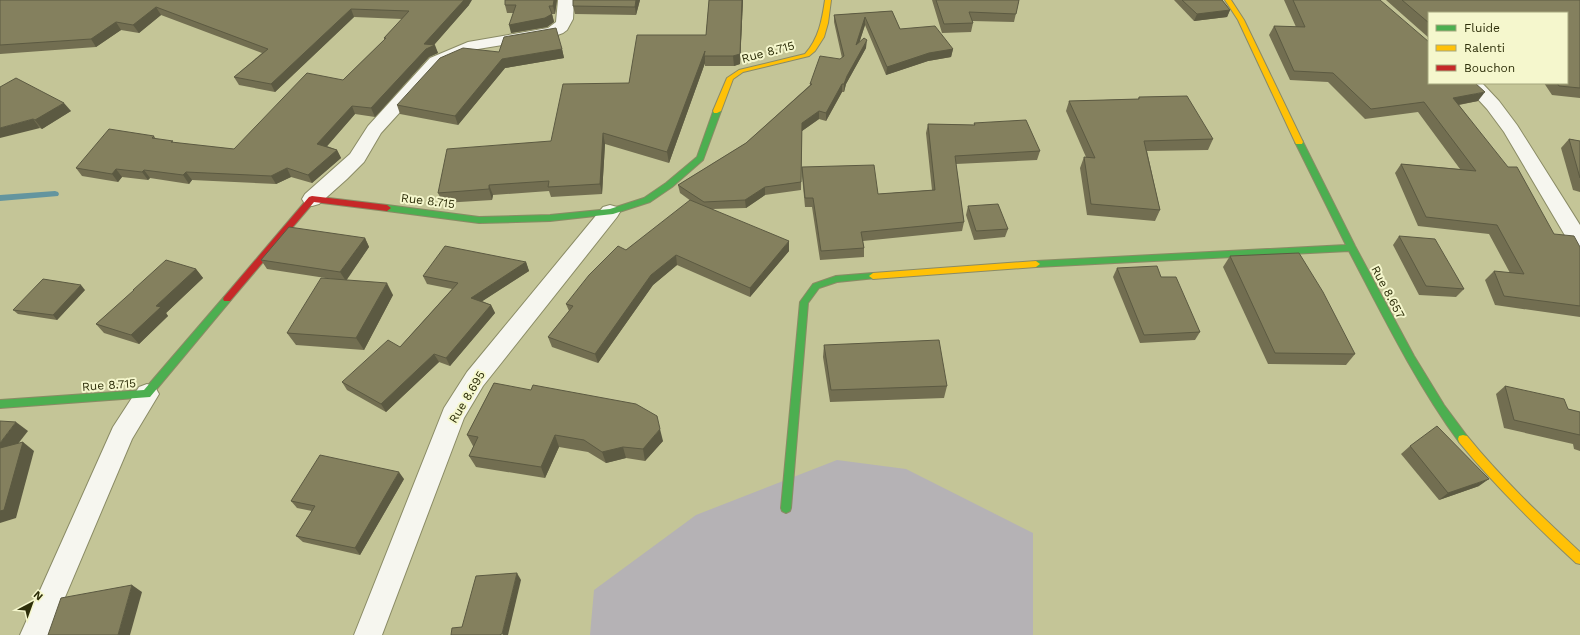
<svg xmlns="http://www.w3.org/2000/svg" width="1580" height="635" font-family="'Work Sans',sans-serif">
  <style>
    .green { fill: #b5b2b5 }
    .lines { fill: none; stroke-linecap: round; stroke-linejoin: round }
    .stream { fill: #63959f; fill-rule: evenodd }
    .street-casing { stroke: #8a8b65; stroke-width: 2 }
    .fast-casing { stroke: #8a8b65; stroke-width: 2 }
    .slow-casing { stroke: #8a8b65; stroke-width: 2 }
    .jam-casing { stroke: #8a8b65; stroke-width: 2 }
    .street { fill: #f6f6ef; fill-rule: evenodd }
    .fast { fill: #4caf50; fill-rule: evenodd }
    .slow { fill: #ffc107; fill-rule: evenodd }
    .jam { fill: #c62828; fill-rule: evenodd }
    .wall { fill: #726e51 }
    .shaded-wall { fill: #5c5a42 }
    .building { fill: #84805e; stroke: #5c5a42 }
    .labels { text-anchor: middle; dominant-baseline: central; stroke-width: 4; stroke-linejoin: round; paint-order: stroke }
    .street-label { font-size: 12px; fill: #2e2f0a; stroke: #f5f7cd }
  </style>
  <rect width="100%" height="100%" fill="#c4c597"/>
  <polygon class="green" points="837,460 906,469 1033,533 1033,635 590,635 594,590 696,515"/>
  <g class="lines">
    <polygon class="stream" points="55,191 58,192 59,194 58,196 0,201 0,195"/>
    <defs>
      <g id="street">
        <polygon points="558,0 574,0 573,19 567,30 563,33 552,37 478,49 442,66 381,133 364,162 347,179 319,204 312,206 305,204 302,199 305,194 350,154 368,126 430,58 468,42 548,28 556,22"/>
        <polygon points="1463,83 1482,83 1499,101 1517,125 1580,225 1580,251 1573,249 1504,132 1487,109"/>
        <polygon points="610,205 617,207 620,212 617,217 483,386 464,418 382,635 354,635 444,408 467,372 603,207"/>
        <polygon points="147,384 155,387 159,394 132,439 49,635 20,635 113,427 139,387"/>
      </g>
      <g id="fast">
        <polygon points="714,109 717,109 721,111 703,160 672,187 650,202 613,214 550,221 479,223 387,211 383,208 387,205 479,217 550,215 610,209 644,198 666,183 697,157"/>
        <path d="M1296,140H1302L1355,246L1414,356L1444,405L1467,436L1468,439L1467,442L1463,443L1459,442C1416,383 1383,316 1349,251L1036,267L1032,264L1036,261L1346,245L1295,142Z"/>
        <polygon points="873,273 877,276 876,278 837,282 819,288 808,303 791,508 790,511 786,513 782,511 781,508 800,302 813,284 836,276"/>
        <polygon points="227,296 231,299 230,301 150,397 0,408 0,400 144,390 224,297"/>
      </g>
      <g id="slow">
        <path d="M825,0H831L828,23L824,37L815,51L809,56L743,72L733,79L721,111L717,113H714L713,111L727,78L739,70L805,54C819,38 822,20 825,0Z"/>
        <polygon points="1225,0 1231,0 1244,20 1303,142 1302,144 1296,144 1295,142 1238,20"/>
        <polygon points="1036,261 1040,264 1036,267 873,279 869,276 873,273"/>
        <path d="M1463,435L1467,436C1501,478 1540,515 1580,552V564L1576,563C1535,525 1495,486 1459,442L1458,439L1459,436Z"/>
      </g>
      <polygon id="jam" points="312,196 387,205 391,208 387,211 314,202 230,301 224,301 223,299 224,297 309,197"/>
    </defs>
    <use href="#street" class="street-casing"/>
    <use href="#fast" class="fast-casing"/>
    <use href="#slow" class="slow-casing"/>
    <use href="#jam" class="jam-casing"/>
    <use href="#street" class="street"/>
    <use href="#fast" class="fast"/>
    <use href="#slow" class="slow"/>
    <use href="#jam" class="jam"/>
  </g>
  <g class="wall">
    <polygon points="0,0 469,5 434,45 438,53 429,57 375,117 355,114 327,146 337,150 341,158 312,183 291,177 276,184 192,180 189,184 150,178 148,180 122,177 118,182 82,176 76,168 154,136 156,139 174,143 234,149 343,80 384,40 384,38 402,19 354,17 275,92 239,85 234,77 262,53 161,15 139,33 121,30 96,47 0,54"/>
    <polygon points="505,0 557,0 555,14 552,14 554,22 547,27 511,33 513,13 507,13 505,5"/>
    <polygon points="640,0 636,15 575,14 573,6"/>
    <polygon points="709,0 743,0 740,64 734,66 705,66 705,63 669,163 605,144 602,194 551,197 549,191 493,195 492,200 443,203 438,193 551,141 629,83 706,35"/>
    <polygon points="932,0 1019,0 1014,22 972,21 973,23 971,32 942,33"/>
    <polygon points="1174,0 1222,0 1230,10 1227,17 1194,21"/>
    <polygon points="1284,0 1380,0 1478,101 1459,105 1554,234 1580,247 1580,317 1495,305 1485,280 1494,271 1510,273 1489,234 1418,226 1395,173 1401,164 1460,169 1418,112 1365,119 1328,82 1290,80 1269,35 1274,26 1296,27"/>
    <polygon points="1386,0 1580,0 1580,98 1552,95 1544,83 1567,83 1567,13 1429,13 1429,38"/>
    <polygon points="892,11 900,29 953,49 951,57 928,61 886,75 865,25 859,43 866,48 846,84 844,92 842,92 826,121 819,119 802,131 801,190 765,195 746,208 712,209 789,251 750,297 677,265 653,285 598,363 552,347 548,337 569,311 566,304 626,250 691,201 680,193 678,185 746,143 810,85 810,84 842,58 834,22 834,15"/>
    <polygon points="562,49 564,58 505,68 458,125 400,114 397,105 499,52"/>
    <polygon points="0,87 71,111 42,129 40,128"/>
    <polygon points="1139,97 1213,139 1208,150 1147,151 1160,210 1155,221 1087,215 1080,168 1084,157 1086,157 1066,111 1069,101 1138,99"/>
    <polygon points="974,123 1040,151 1037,160 956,164 964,222 962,231 863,241 864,248 864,257 820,260 812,207 805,207 802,176 802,167 878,194 932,190 926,133 928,124 974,125"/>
    <polygon points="1569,139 1580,141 1580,192 1573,190 1561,148"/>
    <polygon points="968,206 1008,229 1005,237 974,240 966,215"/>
    <polygon points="1399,236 1464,289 1456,297 1419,295 1393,245"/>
    <polygon points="365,238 369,247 346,280 393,295 364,350 296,345 287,333 332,279 267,269 261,260"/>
    <polygon points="1230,256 1355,354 1346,365 1268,364 1223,267"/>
    <polygon points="526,262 529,271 482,301 491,305 495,313 450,366 439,362 386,412 347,390 342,382 400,347 452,289 427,284 423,276"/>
    <polygon points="1117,268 1161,277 1200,332 1195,340 1140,343 1113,277"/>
    <polygon points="196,269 203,278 166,313 168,316 139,344 104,333 96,324 134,291 133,290"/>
    <polygon points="85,290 57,320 18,314 13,310"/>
    <polygon points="824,345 947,386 944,398 830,402 823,357"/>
    <polygon points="494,383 663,441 645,461 626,458 606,463 588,452 559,447 545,478 476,467 469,456 474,446 473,446 467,435"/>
    <polygon points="1505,386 1568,409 1580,412 1580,451 1574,449 1573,444 1504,428 1496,394"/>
    <polygon points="1410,446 1479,486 1439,500 1401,454"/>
    <polygon points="404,479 360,555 303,542 296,536 312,511 297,508 291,501"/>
  </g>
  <g class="shaded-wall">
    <polygon points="464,0 472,0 469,5 433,46 435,45 438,53 429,57 375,117 371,108 424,44"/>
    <polygon points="554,0 557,0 555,14 553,6"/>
    <polygon points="636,0 640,0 636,15 635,7"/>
    <polygon points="742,0 743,0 740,64 734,66 733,56"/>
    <polygon points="156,7 161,15 139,33 133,25"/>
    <polygon points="351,9 354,17 275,92 271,84"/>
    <polygon points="1230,10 1227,17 1194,21 1197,14"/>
    <polygon points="552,14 554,22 547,27 511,33 509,25"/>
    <polygon points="865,17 865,25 856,53 856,45"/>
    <polygon points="116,22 121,30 96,47 91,39"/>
    <polygon points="867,40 866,48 846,84 844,92 844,84 847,76"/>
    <polygon points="562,49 564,58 505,68 458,125 455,116 502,59"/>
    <polygon points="953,49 951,57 928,61 886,75 887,67 929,53"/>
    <polygon points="705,51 705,63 669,163 667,152"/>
    <polygon points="842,84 842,92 826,121 826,113"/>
    <polygon points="1485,92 1478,101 1446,107 1453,98"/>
    <polygon points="64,103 71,111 42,129 35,120"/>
    <polygon points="352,106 355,114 322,152 317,144"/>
    <polygon points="819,111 819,119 802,131 801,190 802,123"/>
    <polygon points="33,119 40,128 0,138 0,128"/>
    <polygon points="603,133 605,144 602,194 600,184"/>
    <polygon points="337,150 341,158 312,183 308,175"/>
    <polygon points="287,168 291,177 276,184 271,176"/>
    <polygon points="116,169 122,177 118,182 112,174"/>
    <polygon points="144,170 150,178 148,180 142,172"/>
    <polygon points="186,172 192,180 189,184 183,175"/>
    <polygon points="489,185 493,195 492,200 489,189"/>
    <polygon points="765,187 765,195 746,208 745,200"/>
    <polygon points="365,238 369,247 346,281 340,272"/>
    <polygon points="789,241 789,251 750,297 750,288"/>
    <polygon points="676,255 677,265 653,285 598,363 595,354 651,275"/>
    <polygon points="526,262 529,271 475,306 471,298"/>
    <polygon points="196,269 203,278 166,313 168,316 139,344 131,335 156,306"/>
    <polygon points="387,283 393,295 364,350 356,338"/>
    <polygon points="81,285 85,290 57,320 53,315"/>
    <polygon points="491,305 495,313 450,366 446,358"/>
    <polygon points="434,354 439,362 386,412 381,404"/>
    <polygon points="16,422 28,431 7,458 0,453 0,443"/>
    <polygon points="660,429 663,441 645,461 643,449"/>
    <polygon points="555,435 559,447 545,478 541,467"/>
    <polygon points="23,442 34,451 16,518 0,523 0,511"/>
    <polygon points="623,447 626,458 606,463 602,452"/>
    <polygon points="399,472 404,479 360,555 355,548"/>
    <polygon points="1489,479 1479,486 1439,500 1448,493"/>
    <polygon points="517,573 521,580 508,635 503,635 502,634"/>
    <polygon points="132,585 142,592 130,635 118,635"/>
  </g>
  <g class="building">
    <polygon points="0,0 464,0 424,44 435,45 426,49 371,108 352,106 317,144 337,150 308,175 287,168 271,176 186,172 183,175 144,170 142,172 116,169 112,174 76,168 109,129 154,136 152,138 173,141 171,142 234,149 307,73 343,80 386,38 384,38 409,11 351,9 271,84 234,77 268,49 156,7 133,25 116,22 91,39 0,45"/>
    <polygon points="505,0 554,0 553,6 549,6 552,14 545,18 509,25 516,5 505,5"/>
    <polygon points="573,0 636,0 635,7 573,6"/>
    <polygon points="709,0 742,0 740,54 733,56 704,56 705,51 667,152 603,133 600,184 548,187 549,181 489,185 489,189 438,193 447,149 551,141 563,84 629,83 637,35 706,35"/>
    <polygon points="936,0 1019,0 1016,14 969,12 973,23 944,24"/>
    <polygon points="1182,0 1222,0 1230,10 1197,14"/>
    <polygon points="1293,0 1380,0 1429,42 1429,83 1475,83 1485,92 1453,98 1508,167 1517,167 1554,234 1574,236 1580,247 1580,306 1504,296 1494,271 1524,274 1497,225 1426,217 1401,164 1476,171 1424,102 1371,109 1333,73 1294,71 1274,26 1305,27"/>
    <polygon points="1402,0 1580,0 1580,88 1559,86 1557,83 1567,83 1567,13 1429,13 1429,23"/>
    <polygon points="892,11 900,29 935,26 953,49 929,53 887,67 865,17 856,45 864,38 867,40 847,76 844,84 842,84 826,113 819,111 802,123 801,182 765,187 745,200 704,202 678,185 746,143 812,84 810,84 820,56 840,59 844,56 834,15"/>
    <polygon points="556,28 562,49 502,59 455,116 397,105 440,58 463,48 499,52 504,37"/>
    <polygon points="16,78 64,103 35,120 33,119 0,128 0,87"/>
    <polygon points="1187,96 1213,139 1144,141 1160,210 1091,204 1084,157 1095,158 1069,101 1139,99 1139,97"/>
    <polygon points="1026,120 1040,151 955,156 964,222 861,232 864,248 821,251 813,198 805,198 802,167 874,165 878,194 935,190 928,124 975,125 974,123"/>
    <polygon points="1569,139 1580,141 1580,178"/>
    <polygon points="690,200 789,241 750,288 676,255 651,275 595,354 548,337 573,306 566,304 589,275 618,246 626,250"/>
    <polygon points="998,204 1008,229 976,231 968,206"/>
    <polygon points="289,227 365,238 340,272 261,260"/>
    <polygon points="1399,236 1435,239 1464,289 1426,286"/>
    <polygon points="445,246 526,262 471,298 491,305 446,358 434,354 381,404 342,382 388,340 400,347 458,283 423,276"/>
    <polygon points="1299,253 1323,292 1355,354 1275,353 1230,256"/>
    <polygon points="166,260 196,269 156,306 161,307 131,335 96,324 134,290 133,290"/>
    <polygon points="1157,266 1161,277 1176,277 1200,332 1144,335 1117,268"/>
    <polygon points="321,278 387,283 356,338 287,333"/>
    <polygon points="43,279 81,285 53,315 13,310"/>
    <polygon points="939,340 947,386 831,390 824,345"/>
    <polygon points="494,383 531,390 533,385 636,404 657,416 660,429 643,449 623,447 602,452 584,440 555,435 541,467 469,456 478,437 467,435"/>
    <polygon points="1505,386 1564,399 1568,409 1580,412 1580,435 1514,420"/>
    <polygon points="0,421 16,422 0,443"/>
    <polygon points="1437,426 1489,479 1448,493 1410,446"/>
    <polygon points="23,442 4,510 0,511 0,448"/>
    <polygon points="320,455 399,472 355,548 296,536 315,506 291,501"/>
    <polygon points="517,573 502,634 499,635 451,635 452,628 462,627 476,576"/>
    <polygon points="132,585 118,635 48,635 61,598"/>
  </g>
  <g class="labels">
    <g class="street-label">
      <text transform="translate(768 52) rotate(-15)">Rue 8.715</text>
      <text transform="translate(428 201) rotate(7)">Rue 8.715</text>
      <text transform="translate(1388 292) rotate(62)">Rue 8.657</text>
      <text transform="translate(109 385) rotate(-4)">Rue 8.715</text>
      <text transform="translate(467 397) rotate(-59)">Rue 8.695</text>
    </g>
  </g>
  <rect x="1428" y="12" width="140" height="72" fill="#f5f7cd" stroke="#a5a77f"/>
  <rect x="1436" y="25" width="20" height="6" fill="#4caf50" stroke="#a5a77f"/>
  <text x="1464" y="32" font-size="12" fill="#2e2f0a">Fluide</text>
  <rect x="1436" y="45" width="20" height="6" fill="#ffc107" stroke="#a5a77f"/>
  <text x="1464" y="52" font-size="12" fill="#2e2f0a">Ralenti</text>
  <rect x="1436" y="65" width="20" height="6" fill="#c62828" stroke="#a5a77f"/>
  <text x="1464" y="72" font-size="12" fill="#2e2f0a">Bouchon</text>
  <g transform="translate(32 603) rotate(41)" stroke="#f5f7cd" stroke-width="3" paint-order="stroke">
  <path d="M0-3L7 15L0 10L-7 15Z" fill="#2e2f0a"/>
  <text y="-6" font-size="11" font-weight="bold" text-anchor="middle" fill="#2e2f0a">N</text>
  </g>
</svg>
